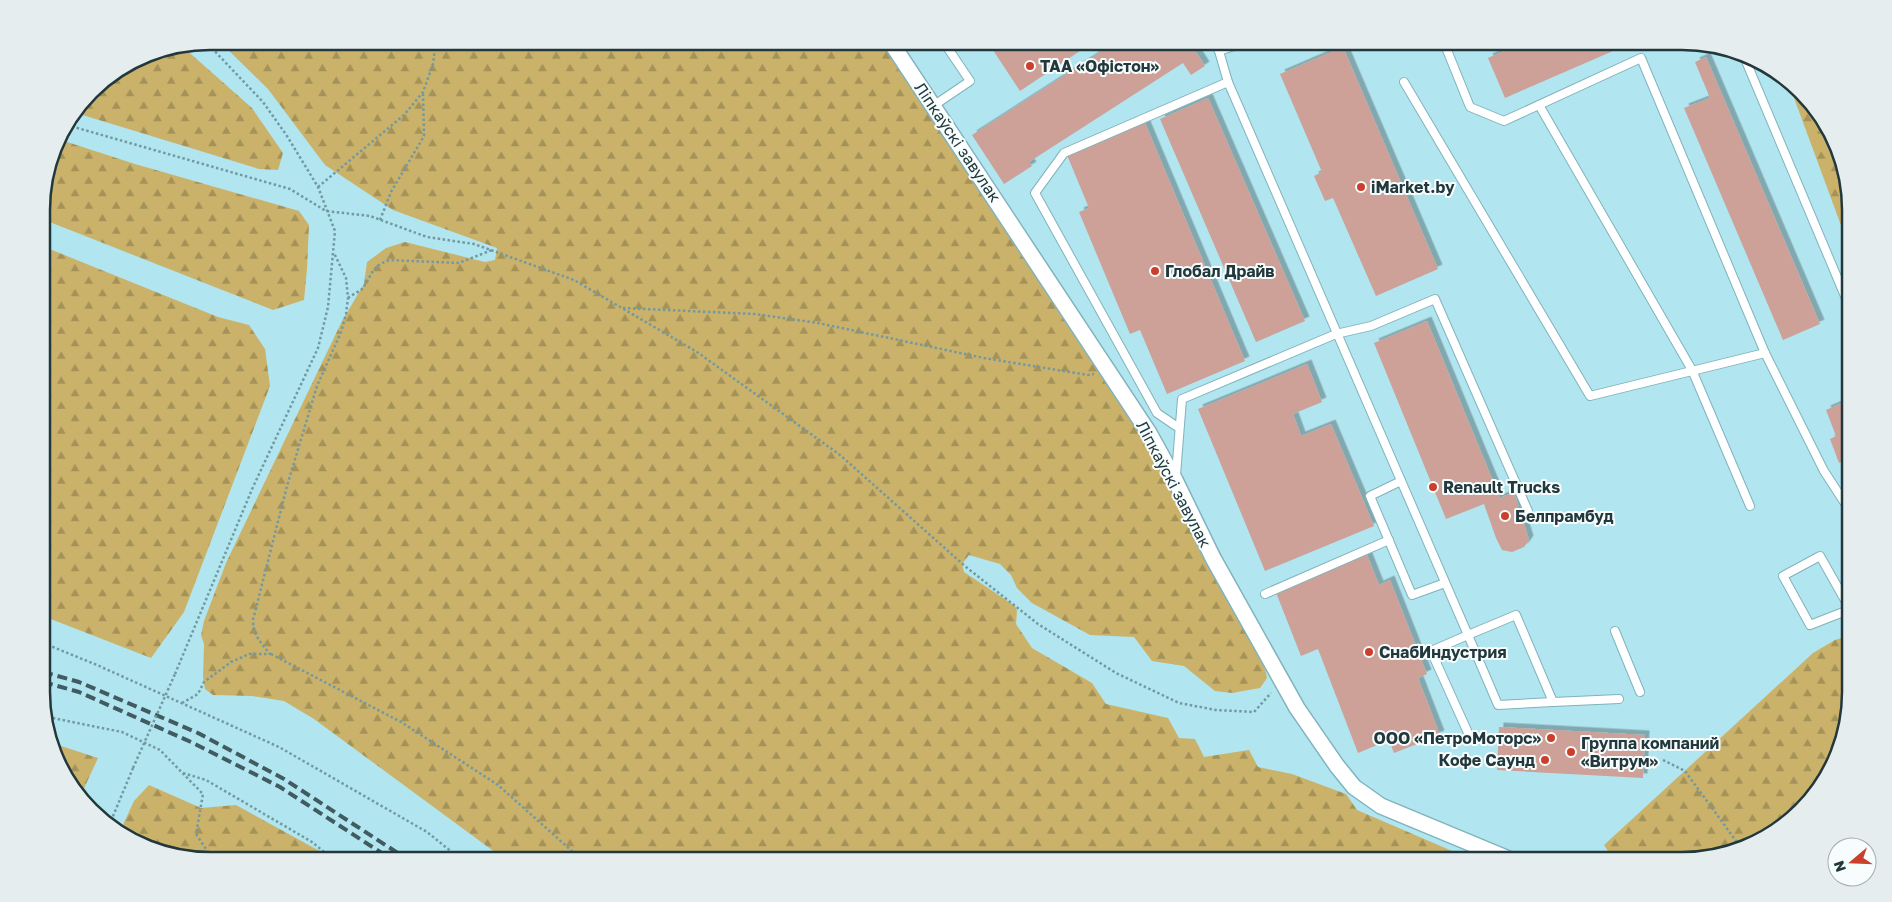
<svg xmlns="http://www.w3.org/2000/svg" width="1892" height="902" font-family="'Golos Text',sans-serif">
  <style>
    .forest { fill: url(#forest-firs) }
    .building { fill: #cda098; filter: url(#shadow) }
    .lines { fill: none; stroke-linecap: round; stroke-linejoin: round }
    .lane-casing { stroke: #80b3bd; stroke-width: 10 }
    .street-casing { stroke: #80b3bd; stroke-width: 18 }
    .path { stroke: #7399a0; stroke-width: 2.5; stroke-dasharray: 2.5 2.5; stroke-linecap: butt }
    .lane { stroke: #fff; stroke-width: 8 }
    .street { stroke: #fff; stroke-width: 15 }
    .rail { stroke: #405c61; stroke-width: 4; stroke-dasharray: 10 5; stroke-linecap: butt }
    .path-bridge { stroke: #7399a0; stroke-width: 2.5; stroke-dasharray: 2.5 2.5; stroke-linecap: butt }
    .poi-dot { fill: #cb3f2d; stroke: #f7fdfd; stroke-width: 2 }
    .labels { text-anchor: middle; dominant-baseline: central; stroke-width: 4; stroke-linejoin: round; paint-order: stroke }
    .poi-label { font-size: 16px; font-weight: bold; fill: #23383c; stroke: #f7fdfd; text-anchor: start }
    .street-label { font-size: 16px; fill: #23383c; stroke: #f7fdfd }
    .rim { fill: none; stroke: #23383c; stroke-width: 2.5 }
  </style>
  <defs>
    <pattern id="forest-firs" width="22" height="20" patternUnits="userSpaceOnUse" patternTransform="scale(1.25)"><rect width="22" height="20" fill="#cbb26a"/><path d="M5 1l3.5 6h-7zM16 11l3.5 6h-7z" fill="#a49258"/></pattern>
    <filter id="shadow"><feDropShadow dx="4.5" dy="-4.5" stdDeviation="0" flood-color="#0004"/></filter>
  </defs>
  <rect width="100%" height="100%" fill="#b1e5ef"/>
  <g class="forest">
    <polygon points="219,41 886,41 1162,463 1265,669 1267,678 1260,688 1232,693 1215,691 1184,666 1152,661 1134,637 1090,635 1032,603 1017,588 1011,575 1000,564 969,555 962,564 964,572 1015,606 1017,611 1016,624 1032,648 1092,683 1106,704 1168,718 1179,738 1195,739 1204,757 1249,750 1258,767 1292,774 1346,794 1357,810 1473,860 507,861 314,719 284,701 252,696 213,695 205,689 203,677 204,644 201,635 204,621 226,563 342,321 364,284 367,262 386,248 405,242 485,262 495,260 497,248 393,210 325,165 268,89"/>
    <polygon points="183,47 252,108 283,153 278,170 259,169 76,113 99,83 146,54"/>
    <polygon points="1790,87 1816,108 1849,189 1849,247"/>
    <polygon points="58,139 135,164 299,211 309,225 307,269 304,300 273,310 42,219 42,199"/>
    <polygon points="42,246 218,317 249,325 265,349 270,386 184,612 151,658 43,616"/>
    <polygon points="1851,635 1851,692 1838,757 1809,803 1776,832 1692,860 1614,860 1604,845 1813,653 1835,640"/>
    <polygon points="55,744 98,758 80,797 76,794"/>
    <polygon points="149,785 201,808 236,805 325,854 333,861 210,861 145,848 121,829 134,801"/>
  </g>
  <g class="building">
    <polygon points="987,41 1095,41 1020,91"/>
    <polygon points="1118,41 1189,41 1205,66 1191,75 1183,63 1029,162 1032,166 1004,184 972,135"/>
    <polygon points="1527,41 1636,41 1505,98 1488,58"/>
    <polygon points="1343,47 1438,269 1376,296 1333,198 1325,201 1314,176 1322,172 1280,74"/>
    <polygon points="1706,57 1820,324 1783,340 1684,108 1710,98 1695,62"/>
    <polygon points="1208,98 1305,321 1256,342 1160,119"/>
    <polygon points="1145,123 1245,361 1167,394 1140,330 1130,334 1079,212 1089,208 1067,155"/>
    <polygon points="1427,321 1500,498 1514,492 1529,540 1524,547 1512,552 1502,550 1496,538 1484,504 1446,519 1374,343"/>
    <polygon points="1307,364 1322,402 1293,414 1301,436 1331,424 1374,526 1265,571 1198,409"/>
    <polygon points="1849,400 1850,458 1839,463 1830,439 1836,436 1826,410"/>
    <polygon points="1367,555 1379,585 1390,580 1427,674 1418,678 1440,735 1394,753 1389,740 1358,753 1318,649 1301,656 1275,590"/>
    <polygon points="1499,727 1645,735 1643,778 1497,770"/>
  </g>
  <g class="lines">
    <defs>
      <g id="lane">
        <polyline points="1212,41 1219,51 1228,82 1468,635 1516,615 1553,702 1619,699"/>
        <polyline points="1445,45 1470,107 1504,121 1641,58 1765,353 1824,471 1850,511"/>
        <polyline points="1219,51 1249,41"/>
        <polyline points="1743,54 1850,308"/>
        <polyline points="1404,82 1590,396 1765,353"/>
        <polyline points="1539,105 1692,370 1750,506"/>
        <polyline points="933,106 970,81 943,41"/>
        <polyline points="1179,428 1157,413 1035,193 1064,153 1228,82"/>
        <polyline points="1176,475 1182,399 1336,334 1371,326 1435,299 1528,511"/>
        <polyline points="1401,481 1370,496 1412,595 1445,583"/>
        <polyline points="1265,594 1389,540"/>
        <polyline points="1850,609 1820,556 1783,576 1810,625 1851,609"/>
        <polyline points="1615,631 1640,692"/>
        <polyline points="1469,735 1431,651 1468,635 1498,705 1553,702"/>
      </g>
      <polyline id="street" points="890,41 1149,433 1175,480 1213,558 1297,708 1337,766 1354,787 1381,806 1511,860"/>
    </defs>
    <use href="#lane" class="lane-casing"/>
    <use href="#street" class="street-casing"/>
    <g class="path">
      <polyline points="67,125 290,189 326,211 370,216 427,237 474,244 574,280 697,352 840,455 966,567 1038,624 1116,673 1179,703 1216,710 1254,712 1271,693"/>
      <polyline points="318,187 404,115 423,92 433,64 436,41"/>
      <polyline points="380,220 391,192 424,136 423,93"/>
      <path d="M348,298C352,295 358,292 362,289C373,275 369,268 389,260L459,263L492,250"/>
      <polyline points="623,308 755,314 818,323 984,358 1088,375 1094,374"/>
      <polyline points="43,643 97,665 279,747 427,832 463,861"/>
      <polyline points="271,654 401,722 498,785 583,861"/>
      <polyline points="175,674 253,487 318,348 328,307 335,231 318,187 287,136 263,102 206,42"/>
      <path d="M182,703L198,694L204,682L231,662L249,654H270C261,643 253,635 253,620L287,486L317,386L341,332L346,314L348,298L346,278L334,253"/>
      <polyline points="43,716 122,732 160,750 203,794 196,834 214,861"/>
      <polyline points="1663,760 1685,771 1739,845"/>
      <polyline points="183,773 206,780 312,842 335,861"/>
      <polyline points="111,821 133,768"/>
    </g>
    <use href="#lane" class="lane"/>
    <use href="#street" class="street"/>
    <g class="rail">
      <polyline points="43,672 79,682 198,733 284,779 410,861"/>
      <polyline points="43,682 79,692 191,742 280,787 394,861"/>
    </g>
    <polyline class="path-bridge" points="133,768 175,674"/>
  </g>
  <g class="poi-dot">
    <circle cx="1030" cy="66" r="5"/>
    <circle cx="1361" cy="187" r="5"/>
    <circle cx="1155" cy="271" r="5"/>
    <circle cx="1433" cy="487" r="5"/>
    <circle cx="1505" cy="516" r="5"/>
    <circle cx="1369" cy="652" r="5"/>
    <circle cx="1551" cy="738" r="5"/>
    <circle cx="1571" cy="752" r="5"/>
    <circle cx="1545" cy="760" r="5"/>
  </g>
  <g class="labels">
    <g class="poi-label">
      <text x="1040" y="66">ТАА «Офістон»</text>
      <text x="1371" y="187">iMarket.by</text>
      <text x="1165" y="271">Глобал Драйв</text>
      <text x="1443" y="487">Renault Trucks</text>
      <text x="1515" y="516">Белпрамбуд</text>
      <text x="1379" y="652">СнабИндустрия</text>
      <text x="1541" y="738" text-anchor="end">ООО «ПетроМоторс»</text>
      <text x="1581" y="743">Группа компаний<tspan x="1581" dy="18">«Витрум»</tspan></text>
      <text x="1535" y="760" text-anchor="end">Кофе Саунд</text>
    </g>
    <g class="street-label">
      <text transform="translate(958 142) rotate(56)">Ліпкаўскі завулак</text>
      <text transform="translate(1174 484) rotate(62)">Ліпкаўскі завулак</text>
    </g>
  </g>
  <path d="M0 0H1892V902H0ZM210 50H1682A160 160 0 0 1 1842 210V692A160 160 0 0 1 1682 852H210A160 160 0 0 1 50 692V210A160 160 0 0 1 210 50Z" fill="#e6edee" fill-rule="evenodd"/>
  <path class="rim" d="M210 50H1682A160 160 0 0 1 1842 210V692A160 160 0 0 1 1682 852H210A160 160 0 0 1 50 692V210A160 160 0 0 1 210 50Z"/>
  <g transform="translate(1852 862) rotate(251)"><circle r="24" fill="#f7fdfd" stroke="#a2aeb0"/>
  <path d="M0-4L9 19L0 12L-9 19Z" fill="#cb3f2d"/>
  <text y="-8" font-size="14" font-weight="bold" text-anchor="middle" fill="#23383c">N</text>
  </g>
</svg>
